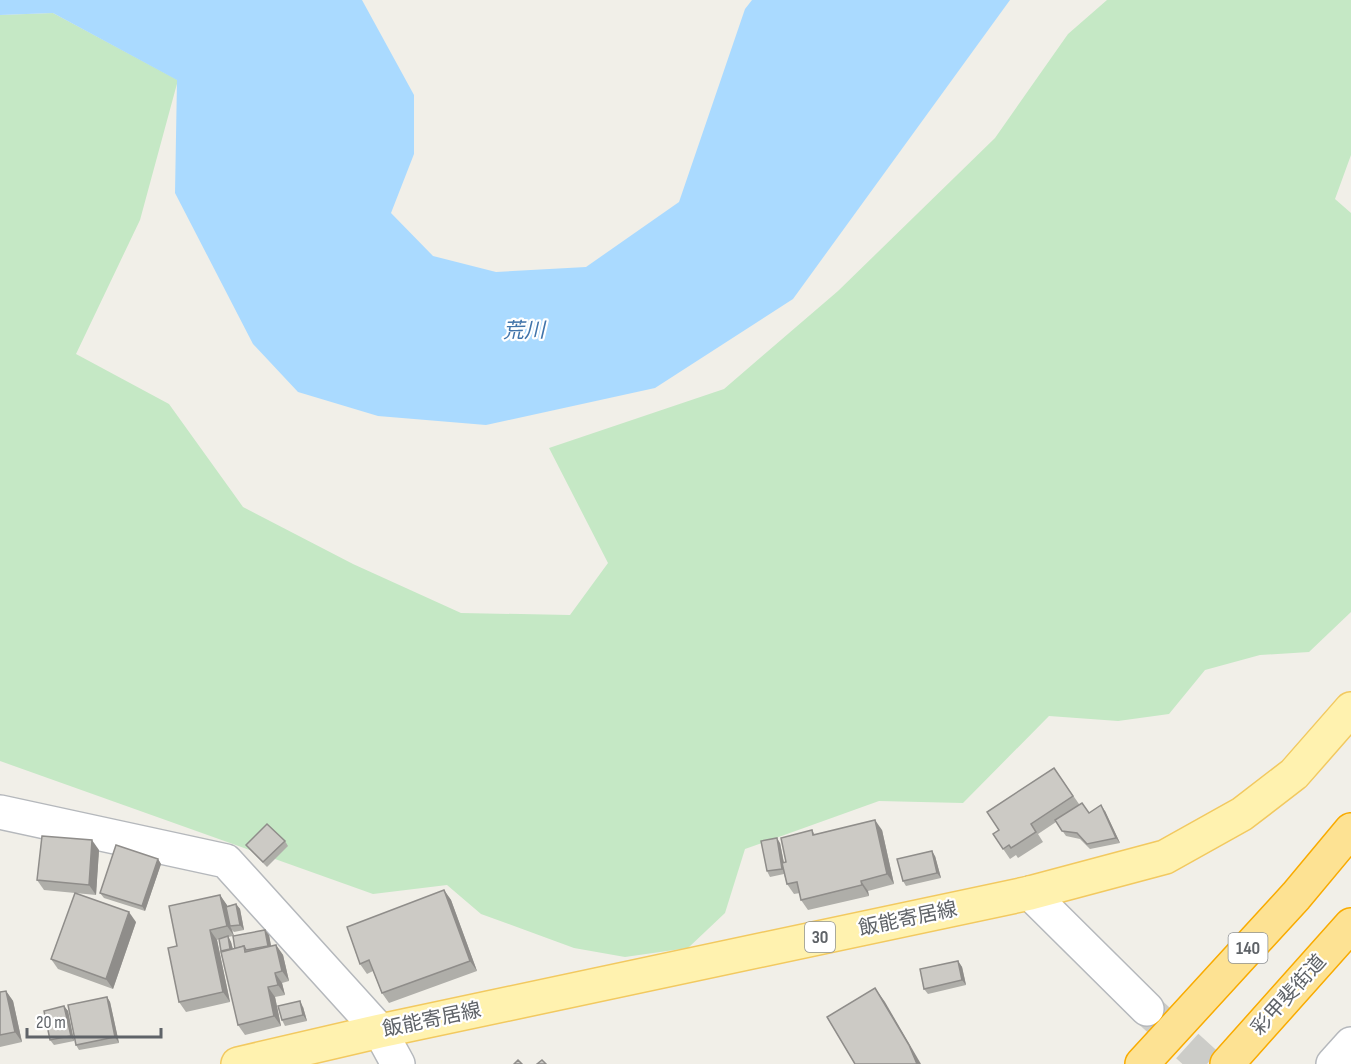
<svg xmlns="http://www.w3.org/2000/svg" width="1351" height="1064" font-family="'Sofia Sans Condensed','Noto Sans JP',sans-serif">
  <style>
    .green { fill: #c5e8c5 }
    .water { fill: #aadaff }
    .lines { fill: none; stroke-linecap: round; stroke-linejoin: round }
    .street-tunnel { stroke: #ccccc8; stroke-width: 33; stroke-dasharray: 33 16; stroke-linecap: butt }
    .street-casing { stroke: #b5b8bc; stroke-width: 36 }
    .primary-casing { stroke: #f2c960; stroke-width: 36 }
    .highway-casing { stroke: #f9ab00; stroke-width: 36 }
    .street { stroke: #fff; stroke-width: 33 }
    .primary { stroke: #fff2af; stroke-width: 33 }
    .highway { stroke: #fde293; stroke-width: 33 }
    .wall { fill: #afaea9; fill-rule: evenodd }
    .shaded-wall { fill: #8f8d8a }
    .building { fill: #cccac5; stroke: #8f8d8a; stroke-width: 1.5 }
    .labels { text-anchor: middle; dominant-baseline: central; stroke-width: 4.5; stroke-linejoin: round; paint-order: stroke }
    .shield { fill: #fff; stroke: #8f9295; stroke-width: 1.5 }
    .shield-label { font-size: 18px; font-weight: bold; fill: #5f6368 }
    .street-label { font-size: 20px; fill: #5f6368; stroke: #fff }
    .water-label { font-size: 21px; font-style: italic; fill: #4174aa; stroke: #fff }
  </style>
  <rect width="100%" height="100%" fill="#f1efe8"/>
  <polygon class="green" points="1107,0 1351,0 1351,155 1335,199 1351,213 1351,612 1309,652 1260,655 1205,670 1169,714 1118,721 1049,716 963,803 879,801 745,849 725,913 688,948 625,957 574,948 481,914 447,885 373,894 0,761 0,15 53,13 178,80 140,220 76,354 169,404 243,507 353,564 461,613 570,615 608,563 549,448 724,389 838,291 995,138 1068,34"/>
  <polygon class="water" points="0,0 362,0 414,95 414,154 391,213 433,256 496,272 586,267 679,202 745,9 752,0 1010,0 793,299 655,388 486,425 378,416 298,392 253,344 175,193 177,80 53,13 0,15"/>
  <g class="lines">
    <polyline class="street-tunnel" points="1151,1013 1207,1064"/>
    <defs>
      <g id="street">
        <polyline points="0,812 226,861 380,1031 398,1064"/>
        <polyline points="1030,893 1147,1009"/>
        <polyline points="1333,1064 1351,1044"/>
      </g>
      <polyline id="primary" points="238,1064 380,1031 1030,893 1165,857 1242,814 1294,774 1351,709"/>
      <g id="highway">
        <polyline points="1142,1064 1296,896 1351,830"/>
        <polyline points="1227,1064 1351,925"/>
      </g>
    </defs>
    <use href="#street" class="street-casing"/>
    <use href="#primary" class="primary-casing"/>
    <use href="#highway" class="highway-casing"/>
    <use href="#street" class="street"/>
    <use href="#primary" class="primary"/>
    <use href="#highway" class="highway"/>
  </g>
  <g class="wall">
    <polygon points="1054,768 1079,804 1089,813 1105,811 1120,843 1090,849 1080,839 1066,836 1056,822 1038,834 1043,842 1018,858 1016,855 1010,859 993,834 999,830"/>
    <polygon points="812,830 815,835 882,830 894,884 868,891 869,896 808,910 801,900 800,893 794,894 787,884 784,874 770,877 767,871 780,843 784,863 786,862"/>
    <polygon points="285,841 288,846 267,867 250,850 246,845"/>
    <polygon points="99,850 96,895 44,890 37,880"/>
    <polygon points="935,856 941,878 906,886 903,881"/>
    <polygon points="158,859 161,864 145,911 104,898 100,893"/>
    <polygon points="444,890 451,900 477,971 389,1003 382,993 373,971 367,974 360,964"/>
    <path d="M220,895L227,906L236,904L240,909L244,930L234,932L232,930L234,936L269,935L271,946L276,945L283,955L289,981L282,983L285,995L275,997L281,1026L245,1035L238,1025L219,939L217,940L230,1002L186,1012L179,1002L177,946ZM233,936L235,949H233L231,942L228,937Z"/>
    <polygon points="136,922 113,989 58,969 51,959"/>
    <polygon points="958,961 962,967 966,985 928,994 924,989"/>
    <polygon points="6,991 13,1001 22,1042 0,1047 0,992"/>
    <polygon points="107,997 110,1002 119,1043 79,1050 76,1045"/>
    <polygon points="64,1006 68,1011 74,1041 54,1045 50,1040"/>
    <polygon points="303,1007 307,1021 285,1026 282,1020"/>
  </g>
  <g class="shaded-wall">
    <polygon points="1101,805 1105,811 1120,843 1116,838"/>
    <polygon points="875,820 882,830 894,884 887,874"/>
    <polygon points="777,838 780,843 786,874 782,869"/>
    <polygon points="92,840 99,850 96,895 89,885"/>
    <polygon points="932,851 935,856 941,878 937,873"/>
    <polygon points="158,859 161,864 145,911 142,906"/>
    <polygon points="861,881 868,891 869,896 862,885"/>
    <polygon points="444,890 451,900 477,971 470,961"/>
    <polygon points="220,895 227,905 232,926 230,926 232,930 234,936 227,926"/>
    <polygon points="236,904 240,909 244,930 240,925"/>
    <polygon points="129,912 136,922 113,989 106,979"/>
    <polygon points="210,930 217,940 230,1002 223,992"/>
    <polygon points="265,930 269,935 272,951 268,946"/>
    <polygon points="228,936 231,942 234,954 230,949"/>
    <polygon points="276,945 283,955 289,981 282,971"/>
    <polygon points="958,961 962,967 966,985 962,980"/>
    <polygon points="275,973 282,983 285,995 278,985"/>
    <polygon points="268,987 275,997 281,1026 274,1016"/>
    <polygon points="875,988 885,1002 921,1064 917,1064"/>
    <polygon points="6,991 13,1001 22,1042 15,1032"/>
    <polygon points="107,997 110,1002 119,1043 115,1037"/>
    <polygon points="300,1001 303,1007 307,1021 303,1015"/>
    <polygon points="64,1006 68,1011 74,1041 71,1036"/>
  </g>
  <g class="building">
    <polygon points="1054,768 1073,796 1031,824 1036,832 1011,848 1009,845 1003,849 993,834 999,830 987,812"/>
    <polygon points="1082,803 1089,813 1101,805 1116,838 1087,844 1077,833 1062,831 1055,820"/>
    <polygon points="875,820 887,874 861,881 862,885 801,900 797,882 787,884 782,863 786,862 781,838 812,830 813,835"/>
    <polygon points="267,824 285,841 263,862 246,845"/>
    <polygon points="42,836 92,840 89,885 37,880"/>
    <polygon points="777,838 782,869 767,871 761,841"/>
    <polygon points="116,845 158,859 142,906 100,893"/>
    <polygon points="932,851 937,873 903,881 897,859"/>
    <polygon points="444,890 470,961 382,993 369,960 360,964 347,927"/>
    <polygon points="75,893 129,912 106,979 51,959"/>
    <polygon points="220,895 227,926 210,930 223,992 179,1002 168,948 177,946 169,906"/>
    <polygon points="236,904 240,925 230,926 226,907"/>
    <polygon points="265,930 268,946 246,950 244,946 235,949 233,936"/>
    <polygon points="228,936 230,949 221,951 219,939"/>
    <polygon points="276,945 282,971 275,973 278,985 268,987 274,1016 238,1025 221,952 244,946 245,952"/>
    <polygon points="958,961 962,980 924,989 920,969"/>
    <polygon points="875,988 909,1045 917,1064 855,1064 827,1017"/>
    <polygon points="6,991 15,1032 0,1035 0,992"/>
    <polygon points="107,997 115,1037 76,1045 68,1005"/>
    <polygon points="300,1001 303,1015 282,1020 278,1006"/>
    <polygon points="64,1006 71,1036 50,1040 44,1011"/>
    <polygon points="518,1060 522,1064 514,1064"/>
    <polygon points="542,1060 546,1064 537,1064"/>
  </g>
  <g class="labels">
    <g class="shield">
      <rect x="805" y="922" width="30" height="30" rx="4.5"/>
      <rect x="1228.5" y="933" width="39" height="30" rx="4.5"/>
    </g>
    <g class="shield-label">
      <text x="820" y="937">30</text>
      <text x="1248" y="948">140</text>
    </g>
    <g class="street-label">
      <text transform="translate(908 919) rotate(-12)">飯能寄居線</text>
      <text transform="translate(1289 995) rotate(-48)">彩甲斐街道</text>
      <text transform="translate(432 1020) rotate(-12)">飯能寄居線</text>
    </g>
    <g class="water-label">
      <text transform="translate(524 331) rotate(-1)">荒川</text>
    </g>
  </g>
  <path d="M27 1028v9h134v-9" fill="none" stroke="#5f6368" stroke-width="3"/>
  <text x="36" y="1028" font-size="18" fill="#5f6368" stroke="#ffffff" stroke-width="4.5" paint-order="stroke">20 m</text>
</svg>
